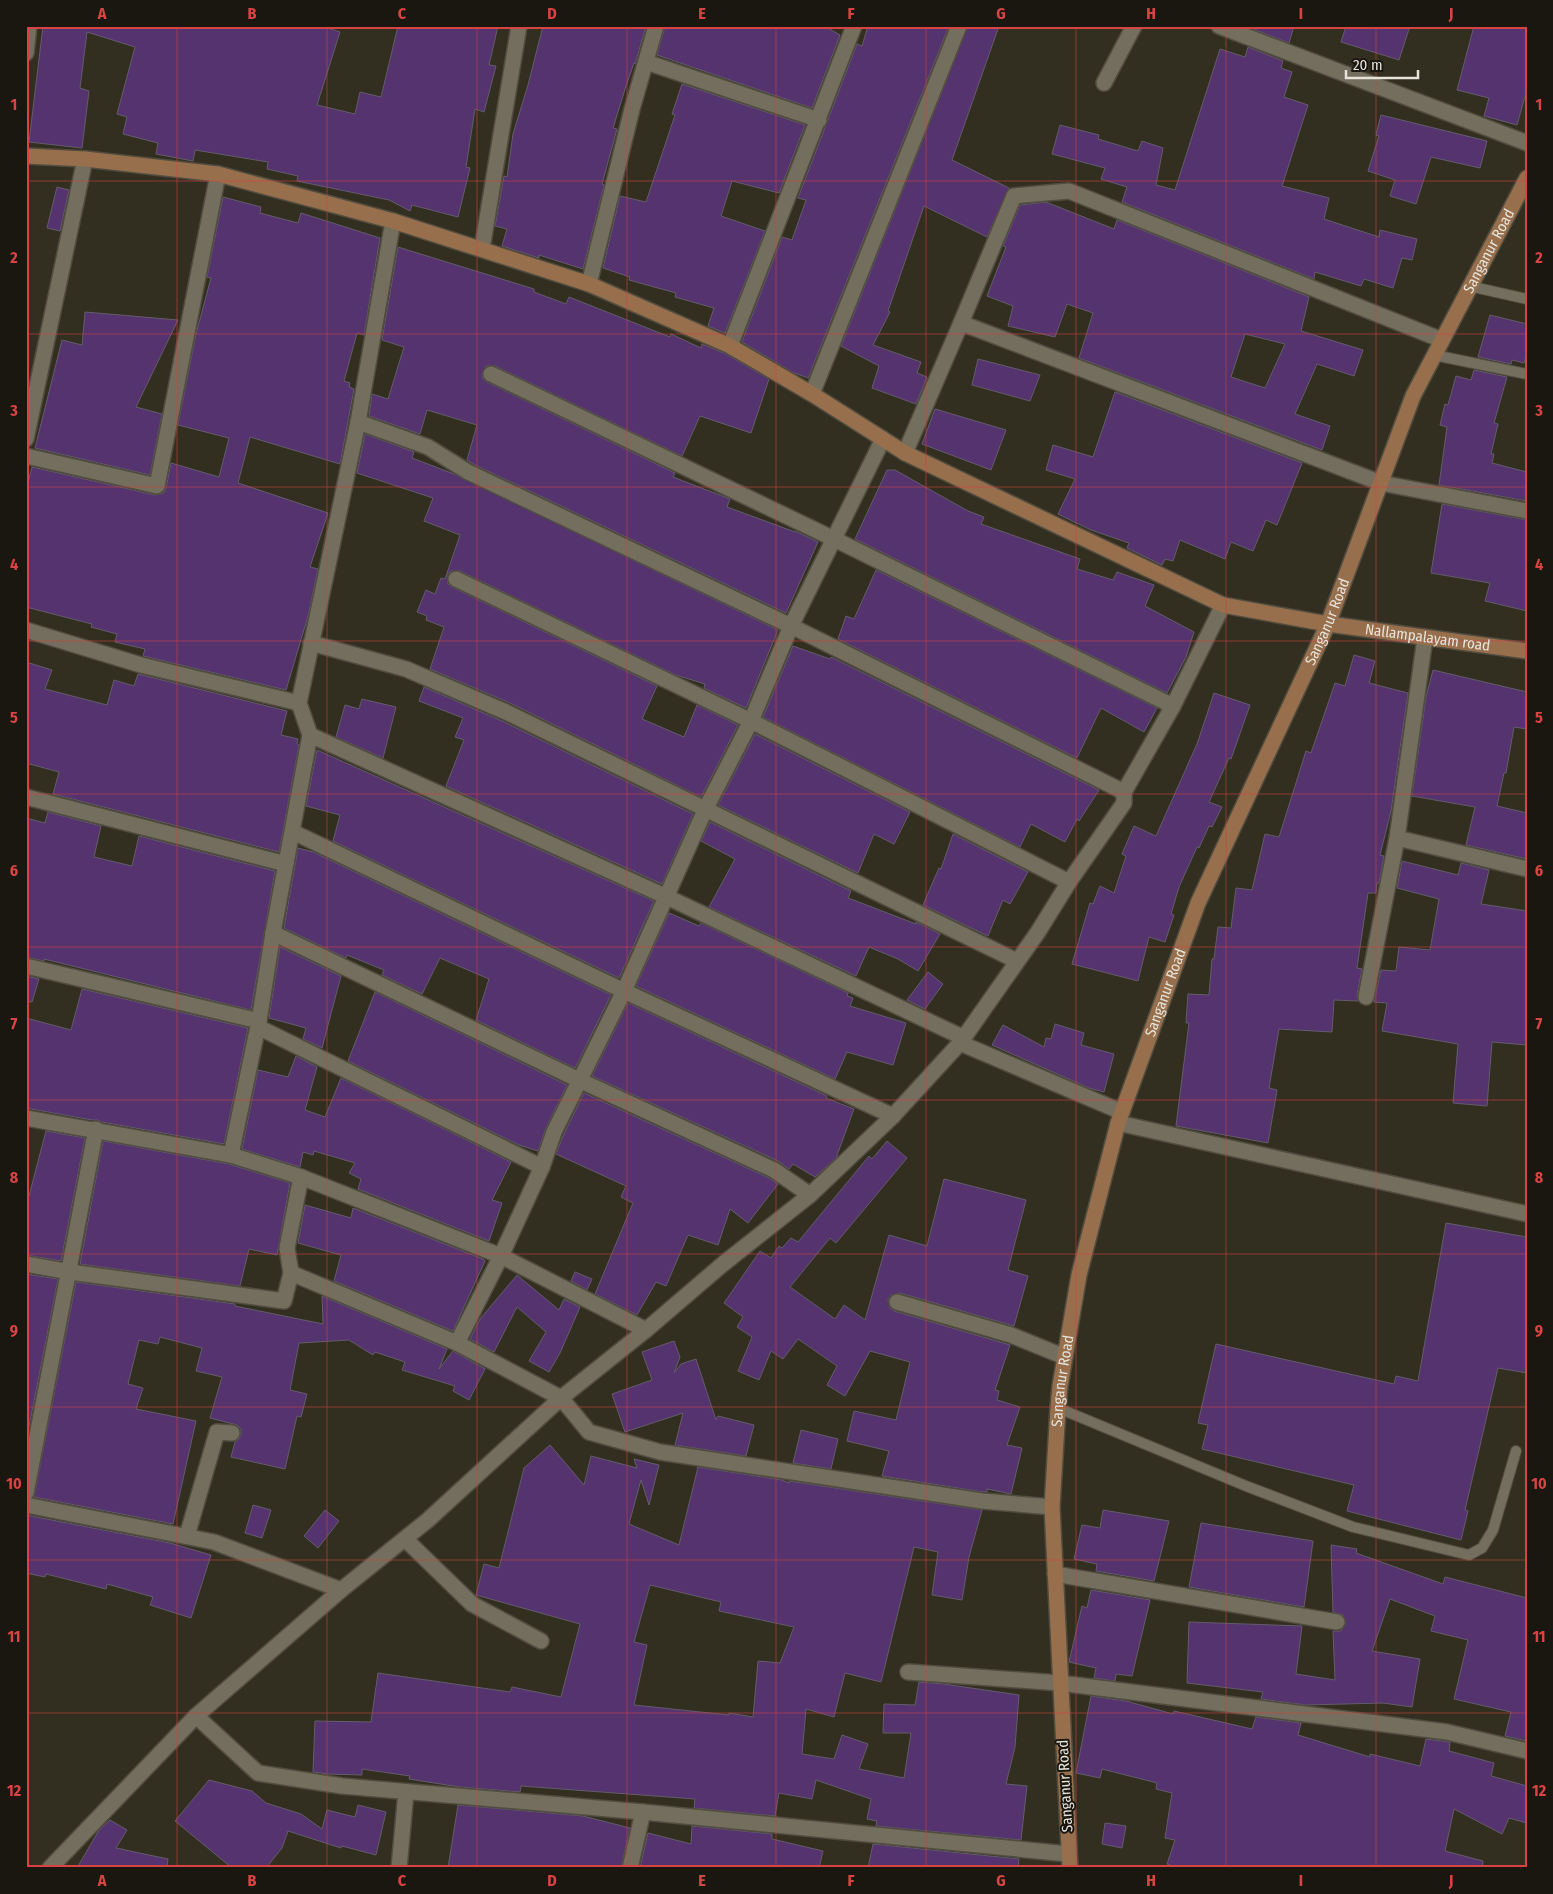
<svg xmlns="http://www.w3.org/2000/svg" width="1553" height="1894" font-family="'Fira Sans Condensed',sans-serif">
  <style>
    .building { fill: #54336e; stroke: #645c6c; fill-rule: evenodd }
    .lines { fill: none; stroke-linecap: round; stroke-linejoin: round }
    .lane-casing { stroke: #504c3f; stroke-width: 12 }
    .street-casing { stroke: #504c3f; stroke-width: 18 }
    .secondary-casing { stroke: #504c3f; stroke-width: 18 }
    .lane { stroke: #736e5d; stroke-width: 10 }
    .street { stroke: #736e5d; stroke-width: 15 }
    .secondary { stroke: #986f4c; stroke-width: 15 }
    .grid { fill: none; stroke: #d84443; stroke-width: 1; stroke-opacity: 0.55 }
    .labels { text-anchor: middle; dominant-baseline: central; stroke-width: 4; stroke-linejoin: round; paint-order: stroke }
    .street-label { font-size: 15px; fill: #e6e3da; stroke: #191710 }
    .neatline { fill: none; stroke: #d84443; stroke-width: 2 }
    .grid-label { font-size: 16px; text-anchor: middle; font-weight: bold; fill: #d84443 }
  </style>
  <rect width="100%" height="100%" fill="#332f20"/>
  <g class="building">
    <polygon points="43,26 322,26 340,32 317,105 355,114 360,92 381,97 398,26 498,26 489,65 496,66 484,112 475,109 466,167 470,168 458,217 412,205 410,211 389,200 297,181 298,176 267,169 268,162 195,150 193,161 156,154 158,143 123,134 127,117 117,114 135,47 87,32 80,88 89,91 82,148 29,142"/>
    <polygon points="543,26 646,26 635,64 634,63 626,86 613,128 617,129 602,184 604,185 583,269 539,255 539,258 502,246 507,229 495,226 504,176 507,177 513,134 528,85"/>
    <polygon points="665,26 824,26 840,35 812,108 657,55"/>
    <polygon points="868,26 949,26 808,378 792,372 742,342 782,237 792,240 806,200 798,198 857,44 862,46"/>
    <polygon points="968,26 999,26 952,160 1009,188 987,237 924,206 888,311 890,312 873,345 921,362 917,373 927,377 916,404 872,388 879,366 841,346"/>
    <polygon points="1253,26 1294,26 1289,43 1253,29"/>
    <polygon points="1346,26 1410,26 1399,60 1341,42"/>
    <polygon points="1474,26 1527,26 1527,89 1517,125 1484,116 1489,98 1457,90"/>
    <polygon points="1248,47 1283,61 1281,68 1292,72 1284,97 1308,105 1282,186 1329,198 1324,219 1379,237 1380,230 1417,239 1412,260 1402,258 1393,288 1364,279 1361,286 1315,272 1314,279 1122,202 1127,187 1101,179 1105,168 1052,154 1060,125 1099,135 1098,139 1138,151 1142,141 1163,148 1156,185 1175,190 1220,49 1245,57"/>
    <polygon points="682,84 805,125 779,193 732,181 721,216 765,231 725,333 708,326 714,308 675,297 676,293 629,280 630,277 603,268 620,196 646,202 675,115 672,114"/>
    <polygon points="1381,115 1487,141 1480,168 1431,157 1416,204 1390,196 1395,180 1368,171 1379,136 1376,135"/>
    <polygon points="57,187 69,190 60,231 47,228"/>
    <polygon points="223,197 261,207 260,213 298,223 301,213 380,238 364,335 357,333 344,381 350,383 349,387 354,389 340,464 250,437 238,483 328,513 310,567 318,569 308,616 286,690 143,656 145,649 115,642 117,634 91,627 92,624 26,607 26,490 32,467 155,495 164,493 166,488 171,463 219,477 229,438 178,425 196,334 211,278 207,277"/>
    <path d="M1046,202L1114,229L1117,220L1309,297L1301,331L1363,350L1354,376L1317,364L1295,414L1330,426L1322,450L1079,358L1093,313L1067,304L1055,337L1008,326L1013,306L987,296L1006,247L1003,246L1020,205ZM1245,334L1285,344L1265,388L1231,377Z"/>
    <polygon points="398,247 534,289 534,292 566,304 569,297 670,337 671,334 701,348 702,344 726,354 769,379 751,433 700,416 682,456 495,366 486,366 482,374 483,379 487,382 675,473 673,477 730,499 727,507 795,532 795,531 818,542 786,613 473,464 467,460 477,425 427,410 420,434 369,416 372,394 388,399 404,347 382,340"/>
    <polygon points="85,312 178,320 136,407 162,414 150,475 35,448 62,340 82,345"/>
    <polygon points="1490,315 1527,324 1527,353 1524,363 1512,360 1511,364 1478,357"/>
    <polygon points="978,359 1040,375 1030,401 972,385"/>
    <polygon points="1474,370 1507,377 1494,423 1498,424 1491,454 1494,454 1492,463 1527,472 1527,501 1439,485 1447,427 1440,425 1445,404 1448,405 1456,376 1471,380"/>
    <polygon points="1115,392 1302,463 1277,525 1266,520 1253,551 1231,542 1225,559 1180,540 1173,561 1165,559 1162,565 1127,548 1129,543 1091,530 1058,514 1075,479 1046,470 1053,445 1093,457"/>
    <polygon points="935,409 1006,430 991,470 922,444"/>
    <polygon points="365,434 414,452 412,458 454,474 778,630 746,708 704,688 705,684 676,675 460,571 451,571 447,575 448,584 452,587 657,686 642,719 684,737 697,705 738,725 701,797 510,703 430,669 444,627 426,620 427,616 417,612 426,590 435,594 441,578 445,579 460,535 424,521 433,498 357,473"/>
    <polygon points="887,470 895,470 968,511 984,517 981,524 1080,559 1077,569 1113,580 1117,572 1154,585 1145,606 1194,632 1186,657 1167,693 855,539"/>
    <polygon points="1442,504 1527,520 1527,611 1485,601 1490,583 1431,573"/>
    <polygon points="876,570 1157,708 1144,732 1101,708 1077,758 838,639 846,616 854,619"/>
    <polygon points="793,646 830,659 831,657 1099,790 1079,821 1077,819 1065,842 1031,824 1020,847 763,717"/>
    <polygon points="1354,655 1375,661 1369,683 1408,693 1391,811 1380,855 1384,856 1379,883 1377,883 1376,893 1368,893 1357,968 1362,969 1357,995 1358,1001 1334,1000 1332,1032 1279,1029 1269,1088 1277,1090 1268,1143 1176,1126 1189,1023 1186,1023 1188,994 1209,995 1212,959 1214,959 1218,927 1231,928 1236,888 1252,890 1265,834 1279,837 1306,751 1311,753 1335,683 1345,686"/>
    <polygon points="26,662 52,670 45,689 107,705 114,680 134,686 138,674 287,711 281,735 298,739 297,744 299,745 279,852 53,794 59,772 26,763"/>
    <polygon points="1433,670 1527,692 1527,729 1514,727 1506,773 1504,773 1497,806 1527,813 1527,859 1466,845 1475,807 1412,796 1426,697"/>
    <polygon points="424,687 502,721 693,814 662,884 446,786 464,740 455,737 463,718 419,701"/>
    <polygon points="1214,693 1250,705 1231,759 1229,758 1209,802 1222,807 1212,827 1209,826 1199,848 1197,847 1179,887 1171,914 1174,915 1165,942 1149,937 1138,981 1072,964 1090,903 1093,904 1100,886 1114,893 1126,856 1122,854 1134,826 1156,836 1197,744"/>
    <polygon points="362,699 396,707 383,758 336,737 345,705 359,709"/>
    <polygon points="755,734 910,812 894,844 874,834 858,873 718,805"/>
    <polygon points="317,750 654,901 619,978 333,841 340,815 306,806"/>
    <polygon points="48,812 101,826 94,857 132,866 139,836 275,871 251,1010 44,959 44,961 26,957 26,818 45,823"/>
    <polygon points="710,822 851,891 848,898 916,924 916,922 940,934 918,971 898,959 869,947 856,976 709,907 735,859 701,841"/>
    <polygon points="953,834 1028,872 1010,904 1003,900 988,936 923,905 939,868 941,869"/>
    <polygon points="298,848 313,852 611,995 575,1068 476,1020 489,979 440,958 422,994 382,975 384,970 347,955 346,958 284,928"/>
    <polygon points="1402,861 1458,875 1461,863 1489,870 1481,904 1527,911 1527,1045 1492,1042 1487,1106 1453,1103 1458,1044 1382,1031 1387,1003 1374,1002 1381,970 1396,971 1399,947 1430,950 1439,899 1397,888"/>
    <polygon points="669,913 699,926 701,923 848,993 847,996 853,998 850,1006 906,1023 893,1065 847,1052 835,1079 636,986"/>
    <polygon points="280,947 341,976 322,1048 303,1039 306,1028 269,1018"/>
    <polygon points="928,972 943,984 925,1009 907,1000"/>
    <polygon points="26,976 39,979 32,1002 26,1001"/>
    <polygon points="82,989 248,1028 224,1144 102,1122 97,1120 92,1120 26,1108 26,1018 71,1030"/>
    <polygon points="375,992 567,1085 546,1128 538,1151 519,1145 348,1061"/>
    <polygon points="628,1003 827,1096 826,1098 854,1109 836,1158 815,1177 793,1164 789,1169 778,1161 592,1076"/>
    <polygon points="1055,1024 1084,1033 1081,1045 1114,1054 1104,1092 1089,1088 992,1045 1003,1025 1044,1047 1046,1038 1051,1039"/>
    <polygon points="296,1056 317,1067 305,1110 325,1117 341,1078 511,1162 492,1200 502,1203 489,1241 358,1189 361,1179 349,1173 355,1163 314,1151 313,1155 303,1152 300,1167 242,1149 258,1070 288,1077"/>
    <polygon points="584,1093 769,1178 778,1184 748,1223 730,1209 718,1245 688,1235 666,1286 656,1282 637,1315 595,1294 633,1203 621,1197 626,1186 556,1154 563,1136"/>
    <polygon points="46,1131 85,1138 61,1261 26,1255 26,1196 29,1196"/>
    <polygon points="103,1141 229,1164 290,1183 277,1255 249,1249 240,1286 80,1264"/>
    <polygon points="887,1141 907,1158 836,1243 830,1238 790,1287 835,1319 844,1305 865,1320 889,1235 927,1246 944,1179 1026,1200 1008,1270 1028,1276 1014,1326 900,1293 891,1295 888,1300 890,1308 894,1311 1010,1345 995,1390 999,1391 997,1400 1020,1407 1007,1445 1022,1448 1011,1494 987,1489 987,1492 983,1492 882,1476 889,1451 847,1441 854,1411 896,1420 910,1362 870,1351 845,1396 827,1385 837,1366 798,1339 783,1359 771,1351 759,1380 738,1371 752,1337 737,1327 743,1317 724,1303 760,1251 771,1258 779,1246 782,1248 791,1238 798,1242 869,1156 872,1159"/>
    <polygon points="305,1205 351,1218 353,1208 483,1259 485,1261 453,1331 334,1281 341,1255 298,1243"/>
    <polygon points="1446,1223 1527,1237 1527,1373 1498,1368 1465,1510 1468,1511 1461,1540 1347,1511 1354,1485 1202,1449 1208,1425 1198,1423 1216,1344 1394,1384 1396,1376 1418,1381"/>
    <polygon points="575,1272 592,1279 587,1290 571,1281"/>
    <polygon points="26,1274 58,1279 26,1442"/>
    <polygon points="517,1275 559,1310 564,1299 580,1307 560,1353 549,1372 529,1361 546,1332 517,1307 494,1352 470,1339 480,1319"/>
    <polygon points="76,1282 235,1304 235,1306 323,1324 322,1296 447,1349 439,1369 453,1351 485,1369 469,1400 453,1391 455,1386 402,1370 405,1362 375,1352 373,1355 349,1340 299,1343 290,1390 307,1394 301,1417 297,1416 285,1469 231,1457 235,1442 239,1439 241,1434 241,1429 237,1425 210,1418 222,1377 196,1371 202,1348 160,1337 158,1344 139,1340 128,1384 143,1388 136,1409 196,1421 173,1524 34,1497"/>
    <polygon points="674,1341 680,1357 674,1373 681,1364 696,1359 716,1420 718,1416 754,1425 746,1456 675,1445 683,1413 625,1432 612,1394 652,1380 642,1352"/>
    <polygon points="801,1430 838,1439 831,1469 793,1463"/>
    <path d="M550,1445L584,1485L591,1456L637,1468L634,1459L659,1465L649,1505L641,1480L629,1524L679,1545L698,1467L782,1480L789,1483V1481L982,1510L969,1557L962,1600L932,1595L938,1552L914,1547L881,1682L845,1673L834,1717L806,1709L802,1754L834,1759L842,1735L868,1744L859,1769L904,1778L911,1733H883L884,1704L915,1705L919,1682L944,1684L1019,1695L1015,1747L1006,1784L1027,1786L1021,1840L876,1826L877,1821L867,1819L871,1799L816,1780L812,1799L779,1793L775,1816L694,1808L695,1799L521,1786L520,1792L460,1787L409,1779L410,1776L362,1769V1775L329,1774L313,1772L315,1721L371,1722L378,1673L510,1692L512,1687L561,1697L580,1624L476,1595L484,1564L499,1568L524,1468ZM650,1585L721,1602L719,1611L794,1627L780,1663L758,1661L753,1717L729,1713V1715L634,1705L647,1645L634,1642Z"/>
    <polygon points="253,1505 271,1510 262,1538 245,1533"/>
    <polygon points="325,1510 339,1521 318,1548 304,1536"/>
    <polygon points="1103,1510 1169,1521 1154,1581 1096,1571 1097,1564 1074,1559 1082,1525 1100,1528"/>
    <polygon points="26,1515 170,1543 211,1555 191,1618 150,1605 153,1597 107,1584 106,1589 46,1574 45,1577 26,1573"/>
    <polygon points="1201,1523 1313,1541 1304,1607 1189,1587"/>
    <polygon points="1331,1545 1357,1549 1356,1553 1443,1584 1445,1577 1527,1598 1527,1741 1505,1736 1511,1712 1454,1699 1468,1640 1431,1631 1435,1616 1390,1599 1372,1651 1420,1659 1412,1707 1383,1703 1306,1705 1261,1699 1263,1692 1187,1683 1189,1622 1302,1626 1296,1674 1335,1680 1333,1631 1341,1631 1346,1623 1343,1615 1333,1612"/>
    <polygon points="1091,1590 1150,1600 1132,1676 1116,1674 1115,1681 1094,1678 1096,1668 1069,1662 1082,1606 1087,1608"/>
    <polygon points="1091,1696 1126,1701 1173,1714 1174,1711 1252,1729 1256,1717 1301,1723 1298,1735 1370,1757 1370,1754 1420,1766 1426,1739 1450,1742 1449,1751 1494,1763 1491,1776 1527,1786 1527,1823 1509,1818 1502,1834 1454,1809 1445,1851 1483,1861 1482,1868 1178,1868 1167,1864 1175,1840 1165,1838 1172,1793 1156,1789 1157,1783 1102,1769 1100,1778 1076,1773"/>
    <polygon points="209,1780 252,1791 266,1803 301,1814 322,1829 327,1810 355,1817 358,1805 386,1812 376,1855 342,1846 341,1848 288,1831 282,1848 266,1868 232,1868 175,1821"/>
    <polygon points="458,1805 583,1816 630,1828 621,1868 448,1868"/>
    <polygon points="110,1820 127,1830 116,1848 168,1859 167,1868 77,1868 99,1830"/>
    <polygon points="1105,1823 1126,1826 1122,1848 1102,1844"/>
    <polygon points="692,1826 772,1834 772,1839 823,1851 819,1868 640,1868 648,1833 691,1844"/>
    <polygon points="873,1844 1019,1859 1018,1868 868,1868"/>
  </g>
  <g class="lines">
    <defs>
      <g id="lane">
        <polyline points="1469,286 1527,299"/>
        <polyline points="1434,355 1527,374"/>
        <polyline points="1058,1408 1246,1486 1353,1527 1469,1555 1482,1548 1493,1530 1516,1451"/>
      </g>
      <g id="street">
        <polyline points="1219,26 1527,143"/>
        <polyline points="26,53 29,26"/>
        <polyline points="646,62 819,120"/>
        <polyline points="1104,83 1134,26"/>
        <polyline points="393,221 358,422 299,703 310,735 273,933 259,1021 231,1155 301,1177 501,1256 646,1330"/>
        <polyline points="482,249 519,26"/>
        <polyline points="589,284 632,109 656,26"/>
        <polyline points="961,323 1014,196 1069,191 1442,340"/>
        <polyline points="730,346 854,26"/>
        <polyline points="491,374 834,539 1173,706"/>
        <polyline points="812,394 959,26"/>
        <polyline points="358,422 428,447 468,472 791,626 1124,792"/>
        <polyline points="26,439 85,159"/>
        <polyline points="883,439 791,626 751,721 706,808 624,991 554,1132 542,1167 501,1256 457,1343 561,1398 589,1432 660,1452 982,1501 1052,1507"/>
        <polyline points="905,453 961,323 1381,483 1527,511"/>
        <polyline points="26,456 157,486 218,174"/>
        <polyline points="456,579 751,721 1069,882"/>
        <polyline points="26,630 141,665 299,703"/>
        <polyline points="311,643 406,669 506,712 1017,961"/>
        <polyline points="310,735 667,897 964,1038"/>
        <polyline points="26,797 286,864"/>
        <polyline points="293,832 624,991 893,1116"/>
        <polyline points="1397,838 1527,869"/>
        <polyline points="273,933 579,1080 774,1170 810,1195"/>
        <polyline points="26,966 259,1021"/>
        <polyline points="1366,997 1397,838 1425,638"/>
        <polyline points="258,1027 542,1167"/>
        <polyline points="960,1043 1122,1112"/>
        <polyline points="26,1118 231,1155"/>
        <polyline points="1118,1123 1527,1214"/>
        <polyline points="26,1264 70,1272 284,1301 291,1273 457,1343"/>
        <polyline points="291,1273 287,1248 301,1177"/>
        <polyline points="897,1302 1011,1335 1065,1357"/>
        <polyline points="26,1493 96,1129"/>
        <polyline points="26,1505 214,1542 341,1590"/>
        <polyline points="187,1536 217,1432 232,1433"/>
        <polyline points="405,1539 472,1604 541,1641"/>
        <polyline points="1055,1574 1337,1622"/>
        <polyline points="908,1672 1060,1683 1447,1732 1527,1751"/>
        <polyline points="196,1716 258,1773 342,1786 643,1812 1068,1854"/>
        <polyline points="50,1868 196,1716 341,1590 428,1520 561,1398 646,1330 723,1264 810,1195 893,1116 960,1043 1038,932 1069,882 1124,803 1124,792 1173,706 1223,605"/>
        <polyline points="399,1868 406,1792"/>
        <polyline points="630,1868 643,1812"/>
      </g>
      <g id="secondary">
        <path id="s1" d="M26,156L85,159L218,174L393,221L589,284L730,346L812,394L905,453L1223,605L1328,624L1527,651"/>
        <path id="s2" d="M1070,1868L1052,1507L1058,1408L1060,1386L1079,1275L1118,1123L1198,903L1328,624L1413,396L1527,178"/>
      </g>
    </defs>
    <use href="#lane" class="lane-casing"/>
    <use href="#street" class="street-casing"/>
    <use href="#secondary" class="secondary-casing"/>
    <use href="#lane" class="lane"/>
    <use href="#street" class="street"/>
    <use href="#secondary" class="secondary"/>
  </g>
  <path class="grid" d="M177,26V1868M327,26V1868M477,26V1868M627,26V1868M776,26V1868M926,26V1868M1076,26V1868M1226,26V1868M1376,26V1868M26,181H1527M26,334H1527M26,487H1527M26,641H1527M26,794H1527M26,947H1527M26,1100H1527M26,1254H1527M26,1407H1527M26,1560H1527M26,1713H1527"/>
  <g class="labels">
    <g class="street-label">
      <text stroke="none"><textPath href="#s2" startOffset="1701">Sanganur Road</textPath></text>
      <text stroke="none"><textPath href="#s2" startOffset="1296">Sanganur Road</textPath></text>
      <text stroke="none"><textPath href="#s1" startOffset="1499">Nallampalayam road</textPath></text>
      <text stroke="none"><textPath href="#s2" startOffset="891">Sanganur Road</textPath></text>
      <text stroke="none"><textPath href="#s2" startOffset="488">Sanganur Road</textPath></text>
      <text transform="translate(1065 1786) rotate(-93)">Sanganur Road</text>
    </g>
  </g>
  <rect width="1553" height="1894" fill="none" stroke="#191710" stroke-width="55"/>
  <path d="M1346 70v8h72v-8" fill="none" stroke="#e6e3da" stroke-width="2.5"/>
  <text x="1353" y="70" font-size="15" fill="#e6e3da" stroke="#191710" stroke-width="4" paint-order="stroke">20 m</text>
  <rect x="28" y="28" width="1498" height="1838" class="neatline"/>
  <g class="grid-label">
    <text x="102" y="19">A</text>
    <text x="252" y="19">B</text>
    <text x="402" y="19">C</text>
    <text x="552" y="19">D</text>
    <text x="702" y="19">E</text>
    <text x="851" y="19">F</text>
    <text x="1001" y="19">G</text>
    <text x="1151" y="19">H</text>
    <text x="1301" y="19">I</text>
    <text x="1451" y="19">J</text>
    <text x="14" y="110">1</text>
    <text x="1539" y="110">1</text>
    <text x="14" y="263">2</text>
    <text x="1539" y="263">2</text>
    <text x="14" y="416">3</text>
    <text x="1539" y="416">3</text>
    <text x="14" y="570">4</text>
    <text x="1539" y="570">4</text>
    <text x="14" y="723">5</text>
    <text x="1539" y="723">5</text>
    <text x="14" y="876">6</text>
    <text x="1539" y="876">6</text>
    <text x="14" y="1029">7</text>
    <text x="1539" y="1029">7</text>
    <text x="14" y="1183">8</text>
    <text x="1539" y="1183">8</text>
    <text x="14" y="1336">9</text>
    <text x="1539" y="1336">9</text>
    <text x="14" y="1489">10</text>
    <text x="1539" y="1489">10</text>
    <text x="14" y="1642">11</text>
    <text x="1539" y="1642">11</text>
    <text x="14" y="1796">12</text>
    <text x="1539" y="1796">12</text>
    <text x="102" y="1886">A</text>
    <text x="252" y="1886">B</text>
    <text x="402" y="1886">C</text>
    <text x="552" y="1886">D</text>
    <text x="702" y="1886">E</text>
    <text x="851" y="1886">F</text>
    <text x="1001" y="1886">G</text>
    <text x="1151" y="1886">H</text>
    <text x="1301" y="1886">I</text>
    <text x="1451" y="1886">J</text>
  </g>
</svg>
